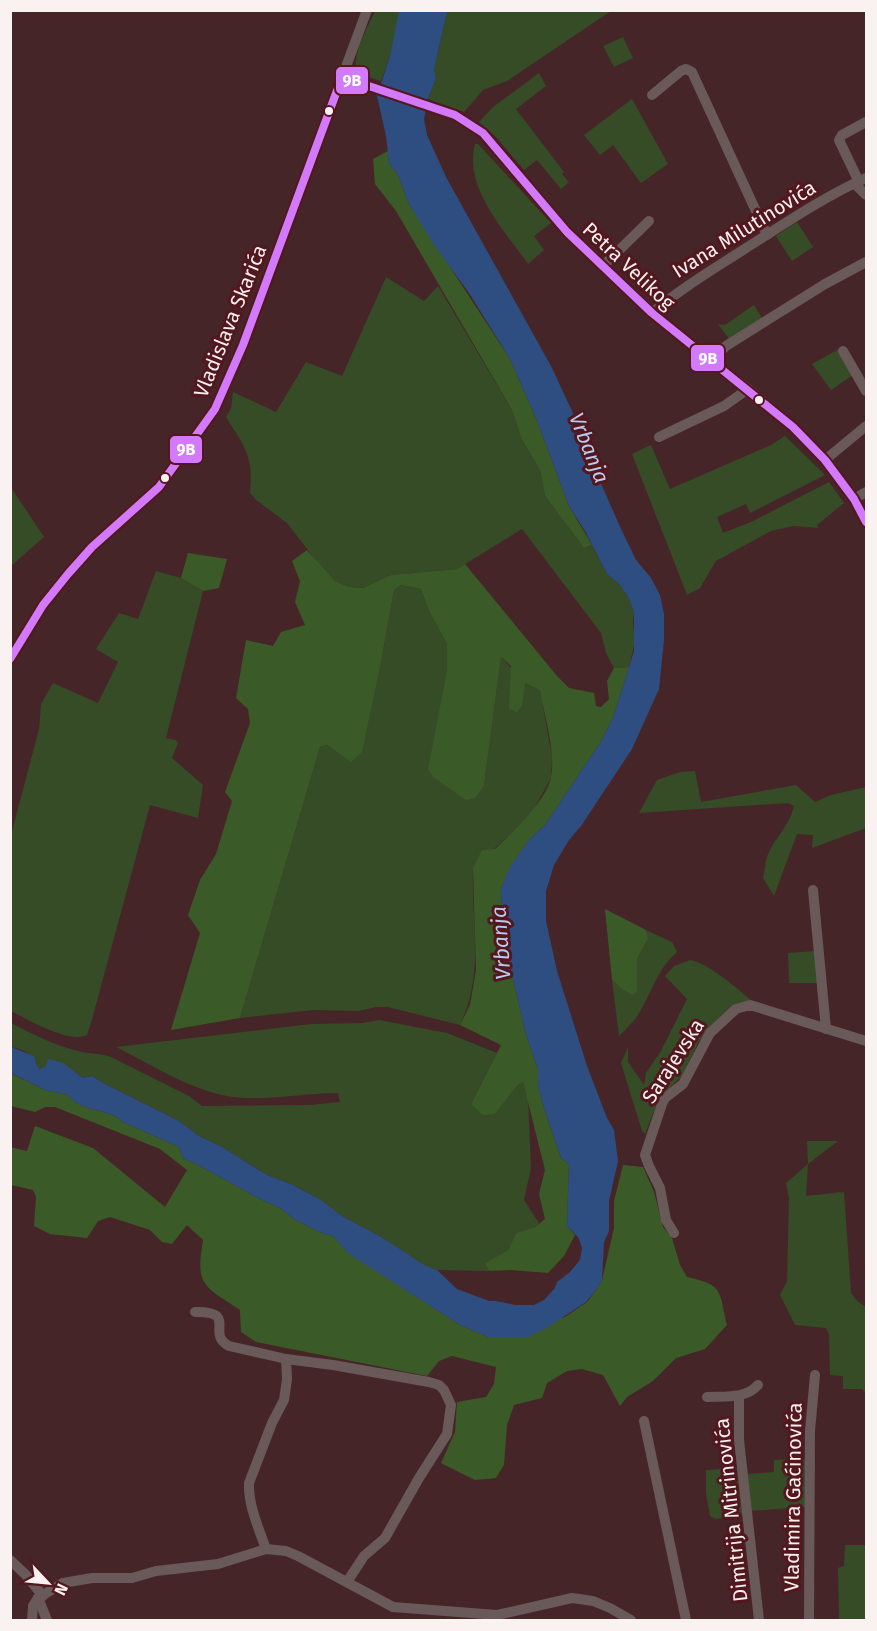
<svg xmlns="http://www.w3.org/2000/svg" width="877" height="1631" font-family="'Fira Sans',sans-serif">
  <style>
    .green { fill: #354c27 }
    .forest { fill: #3a5b27 }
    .water { fill: #2e4e82 }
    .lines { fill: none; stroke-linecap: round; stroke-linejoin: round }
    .minor { stroke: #695959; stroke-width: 10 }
    .bus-1-casing { stroke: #54171e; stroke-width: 12 }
    .bus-1 { stroke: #d27afb; stroke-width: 8 }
    .bus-dot { fill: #faf1f1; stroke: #54171e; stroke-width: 2 }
    .labels { text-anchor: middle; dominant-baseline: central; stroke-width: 6; stroke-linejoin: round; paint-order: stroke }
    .street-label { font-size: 20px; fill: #faf1f1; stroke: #54171e }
    .water-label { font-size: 21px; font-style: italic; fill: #b7cdef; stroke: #54171e }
    .line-badge { stroke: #54171e; stroke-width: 2 }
    .badge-label { font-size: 16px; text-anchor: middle; font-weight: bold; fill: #fff }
  </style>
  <rect width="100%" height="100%" fill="#462528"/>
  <g class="green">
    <path d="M375,11H399L400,13L390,56L381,81L358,74C350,55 368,28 375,11Z"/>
    <polygon points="447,11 611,11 507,81 483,90 464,112 428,99 436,78 434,69"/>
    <polygon points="623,37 633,58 614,67 603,46"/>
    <polygon points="539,73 546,86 516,109 564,172 562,174 569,182 561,189 537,160 524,170 495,136 479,122 493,107"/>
    <polygon points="632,99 668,164 641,183 613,145 600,155 584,135"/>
    <path d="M475,144H478L551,223L534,236L544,250L528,264C505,231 463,187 475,144Z"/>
    <polygon points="797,222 813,247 792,261 776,236"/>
    <path d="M386,277L424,301L438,286L512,410L522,440L540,470L545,496L584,548L592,545L607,574L619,584L629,598L634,613L633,623L635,641L629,667L614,668L606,653L601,633L522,529L457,569L391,575L363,588L349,587L335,581L318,563L287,523L256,500L250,493C254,456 244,446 226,417L231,409L233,392L276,412L306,362L342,376Z"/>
    <polygon points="754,305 763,320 730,340 718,324 725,325"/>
    <polygon points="839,349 853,375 831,390 812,364"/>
    <polygon points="785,436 825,475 750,513 746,504 717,517 723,533 753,521 829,482 844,503 817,525 818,528 793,526 771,531 716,561 700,588 687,595 632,454 651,445 670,489 771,445"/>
    <polygon points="10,486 44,537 11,566 10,566"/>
    <path d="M156,571L181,578L203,591L166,738L176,740L178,743L172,758L203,785L198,818L150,805L91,1023L87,1035C69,1044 29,1020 11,1011V835L39,729L41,704L53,683L98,703L118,662L96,649L119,613L138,619Z"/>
    <path d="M401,585L421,589L429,611L447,644V671L484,786L501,657L525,683L540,689L552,757L551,778L534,809L517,828L473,868C471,924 485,972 460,1025L388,1007H376L359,1011L313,1010L240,1018L320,747L327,745L351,761L382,657L394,590Z"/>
    <path d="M695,771L701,802L796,785L815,802L831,795L866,787V828L812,848L813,835L797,834L774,896L763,878C765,870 765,861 768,854C776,836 790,825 794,806L788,803L639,813L657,780L680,772Z"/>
    <path d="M646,930L672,942L677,952C656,970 651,996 636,1018C631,1024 625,1030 619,1036L612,980L623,990L633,994L637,992V959L648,939Z"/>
    <polygon points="816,951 818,983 789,983 788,953"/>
    <path d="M690,960C710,964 735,987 751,1000L739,1003L708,1031L698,1043L682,1076L659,1098L645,1134L642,1131L621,1063L628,1047V1062L644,1085L646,1073L661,1051L687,999L665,976L674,966Z"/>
    <path d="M379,1020L447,1033L497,1053L471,1104L495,1114L518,1085L523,1082L528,1098L531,1168L524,1200L539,1223L535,1227L516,1233L508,1250L485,1263L489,1271L437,1270L424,1266L383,1238L342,1216L321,1200L291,1184L267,1175L222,1147L199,1136L179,1121L105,1084L92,1076L83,1078L71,1069L47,1066L40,1069L37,1066C35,1054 22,1049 11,1047V1023C32,1034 54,1045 78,1051C89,1054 100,1053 111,1057L189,1096L202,1106L311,1105L340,1102L338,1093C302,1093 257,1103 222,1095C188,1088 148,1063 116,1047L311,1024L362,1023Z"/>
    <polygon points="807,1141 838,1141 808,1164 806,1196 844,1192 851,1293 857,1301 866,1307 866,1393 862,1389 843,1389 843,1376 830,1375 829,1334 826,1328 795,1325 780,1295 787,1281 789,1198 786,1183 808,1164"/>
    <polygon points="806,1459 805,1507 751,1511 747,1474 774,1472 774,1460"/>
    <polygon points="740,1468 745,1515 715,1519 710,1516 706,1493 706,1470"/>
    <polygon points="845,1545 866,1545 866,1620 839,1620 838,1568 844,1566"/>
  </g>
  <g class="forest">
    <polygon points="388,151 389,163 398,175 409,204 510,359 536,418 569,506 592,545 584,548 545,496 540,470 522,440 512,410 396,211 375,184 373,159"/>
    <path d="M307,550L335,581L349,587L363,588L391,575L457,569L465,564L557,676L569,688L594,693L596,706L601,707L609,699L607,681L614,668L629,667L613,718L600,743L545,825L528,841L510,868L501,889L502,933L506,963L513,979L526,1035L538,1069V1086L544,1108L561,1158L569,1164L567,1226L575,1235L564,1256L548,1273L511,1270L489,1271L485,1263L508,1250L516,1233L535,1227L545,1219L539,1194L545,1170L523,1082L518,1085L495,1114L483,1115L471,1104L501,1045L460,1025L470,1005L476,970L473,868L482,850L495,849C512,833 547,800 551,777C556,752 544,715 540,690L525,683L522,706L517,712L509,709L511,666L501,657L484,786L475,798L466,800L433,777L428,769L447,671V644L429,611L421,589L401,585L394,590L382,657L362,752L351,762L327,745L320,747L240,1018L171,1030L200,933L188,915L200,880L216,854L232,801L225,792L250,723L248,709L236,698L246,640L273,646L281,632L305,625L295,602L300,581L292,561Z"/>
    <polygon points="188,553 227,559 219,588 203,591 181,578"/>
    <polygon points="605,909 646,930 648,939 637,959 637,992 633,995 623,990 612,980"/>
    <path d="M10,1073L45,1090L68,1095C81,1113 110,1108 123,1122L179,1147L183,1158L200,1166L258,1198L280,1208L294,1219L319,1232L333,1236L350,1254L460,1325L488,1337L565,1317L587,1302L596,1290L602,1280L614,1228V1201L623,1165L643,1167L654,1192L663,1227L672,1238L680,1265L687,1277C724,1285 719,1291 727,1325L705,1349L676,1358L653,1381L627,1397L620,1406L603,1375L582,1369L567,1371L547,1383L542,1398L514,1405L507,1425L504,1465L496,1478L475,1480L441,1463L455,1432L457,1402L486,1397L494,1384L496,1367L452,1356L439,1361L427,1376L256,1342L241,1332L240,1310C204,1286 195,1286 203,1240L187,1225L172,1244L162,1242L150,1230L110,1217L98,1221L87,1238L50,1234L34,1226L36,1197L33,1190L11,1185L10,1147L27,1151L35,1126L93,1148L165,1207L187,1170L160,1149L55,1107H45L35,1112L11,1106Z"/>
  </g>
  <path class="water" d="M399,11H447L434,69L436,78L428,99L424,119L427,135L446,177L552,368L578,424L595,470L621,529L636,560L651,578L660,595L664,614V640L659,689L632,749L581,826L569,840L554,865L546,891V921L557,971L587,1066L607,1118L614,1130L618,1161L609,1201V1231L604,1242L602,1280L596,1290L586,1302L548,1327L529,1337H488L460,1325L349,1254L333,1236L319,1232L294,1219L280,1208L258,1198L200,1166L183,1158L179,1147L123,1122C110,1108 81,1113 68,1095L45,1090L11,1073V1047L34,1056L37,1066L40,1069L46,1066L48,1059L63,1063L83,1078L92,1076L105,1084L179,1121L199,1136L222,1147L267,1175L291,1184L321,1200L342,1216L383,1238L424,1265L437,1270L457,1289L489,1301H496L515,1305H534L544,1300L555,1288L557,1282L570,1272L580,1260L582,1248L580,1242L578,1237L567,1226L569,1164L561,1158L544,1108L538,1086V1069L526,1035L513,979L506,963L502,933L501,889L510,867L528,841L545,825L600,743L613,718L634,651V613L629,598L619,584L607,574L585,531L569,506L536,418L510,359L469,293L434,245L409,204L398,175L389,163L386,136L377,96L390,56Z"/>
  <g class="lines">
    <g class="minor">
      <polyline points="342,77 455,115 483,133 567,232 652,313 711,361 748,389 793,427 825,460 854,499 866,522"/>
      <polyline points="652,95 681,71 686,69 692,72 767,235"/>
      <polyline points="859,182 839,140 842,135 866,122"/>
      <polyline points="855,184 866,195"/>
      <polyline points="603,266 649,221"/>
      <path d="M652,313C680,289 712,270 743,250C783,225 823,197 866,178"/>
      <polyline points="843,351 866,391"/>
      <polyline points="711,361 726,346 825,284 866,262"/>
      <polyline points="659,437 724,406 748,389"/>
      <polyline points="825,460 866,426"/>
      <polyline points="854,499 866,492"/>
      <polyline points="10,660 43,605 68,574 92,547 159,487 215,409 243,345 367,10"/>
      <polyline points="813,890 826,1029"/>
      <polyline points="674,1233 666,1220 660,1188 649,1166 645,1155 662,1104 665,1098 683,1084 710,1033 736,1009 750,1005 866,1041"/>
      <path d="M195,1312C239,1311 205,1334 229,1346L286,1359L333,1365L429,1382L439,1385L444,1390L451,1405L447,1434L419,1478L385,1538L364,1556L347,1582"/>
      <polyline points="739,1396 739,1440 759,1620"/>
      <path d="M707,1397C725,1396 746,1399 758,1385"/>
      <polyline points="644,1421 686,1620"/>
      <path d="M266,1549C259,1529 248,1505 249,1483L272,1423L284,1400L287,1379L286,1359"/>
      <polyline points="10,1560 26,1575 43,1596"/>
      <polyline points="38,1598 47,1620"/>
      <polyline points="32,1620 33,1606 38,1598 63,1583 92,1578 132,1578 156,1571 218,1564 266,1549 286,1551 298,1556 393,1607 497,1615 572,1598 593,1601 610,1608 631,1620"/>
      <polyline points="809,1620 810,1431 815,1375"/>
    </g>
    <defs>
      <polyline id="bus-1" points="10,659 43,605 68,574 92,547 159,487 215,409 243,345 342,77 455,115 483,133 567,232 652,313 793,427 825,460 854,499 866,522"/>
    </defs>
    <use href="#bus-1" class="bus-1-casing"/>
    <use href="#bus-1" class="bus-1"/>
  </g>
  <g class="bus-dot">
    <circle cx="329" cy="111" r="5"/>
    <circle cx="759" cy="400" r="5"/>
    <circle cx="165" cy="478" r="5"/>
  </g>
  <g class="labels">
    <g class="street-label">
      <text transform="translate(744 229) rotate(-32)">Ivana Milutinovića</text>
      <text transform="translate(629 266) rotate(43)">Petra Velikog</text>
      <text transform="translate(230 321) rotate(-68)">Vladislava Skarića</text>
      <text transform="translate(673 1061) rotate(-57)">Sarajevska</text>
      <text transform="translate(793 1497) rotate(-89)">Vladimira Gaćinovića</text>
      <text transform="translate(731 1510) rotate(-96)">Dimitrija Mitrinovića</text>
    </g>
    <g class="water-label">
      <text transform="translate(589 448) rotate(68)">Vrbanja</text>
      <text transform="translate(501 943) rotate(-94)">Vrbanja</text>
    </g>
  </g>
  <g class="line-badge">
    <rect x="335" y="66" width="34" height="29" rx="6" fill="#d27afb"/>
    <rect x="690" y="344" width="35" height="28" rx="6" fill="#d27afb"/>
    <rect x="169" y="435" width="34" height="29" rx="6" fill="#d27afb"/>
  </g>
  <g class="badge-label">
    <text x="352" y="86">9B</text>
    <text x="708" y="364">9B</text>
    <text x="186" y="455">9B</text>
  </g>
  <rect width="877" height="1631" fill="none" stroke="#faf1f1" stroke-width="24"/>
  <g transform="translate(48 1583) rotate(116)" stroke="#54171e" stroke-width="4.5" paint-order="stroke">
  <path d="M0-4.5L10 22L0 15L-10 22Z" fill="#faf1f1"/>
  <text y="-9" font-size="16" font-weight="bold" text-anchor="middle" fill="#faf1f1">N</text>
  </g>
</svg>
